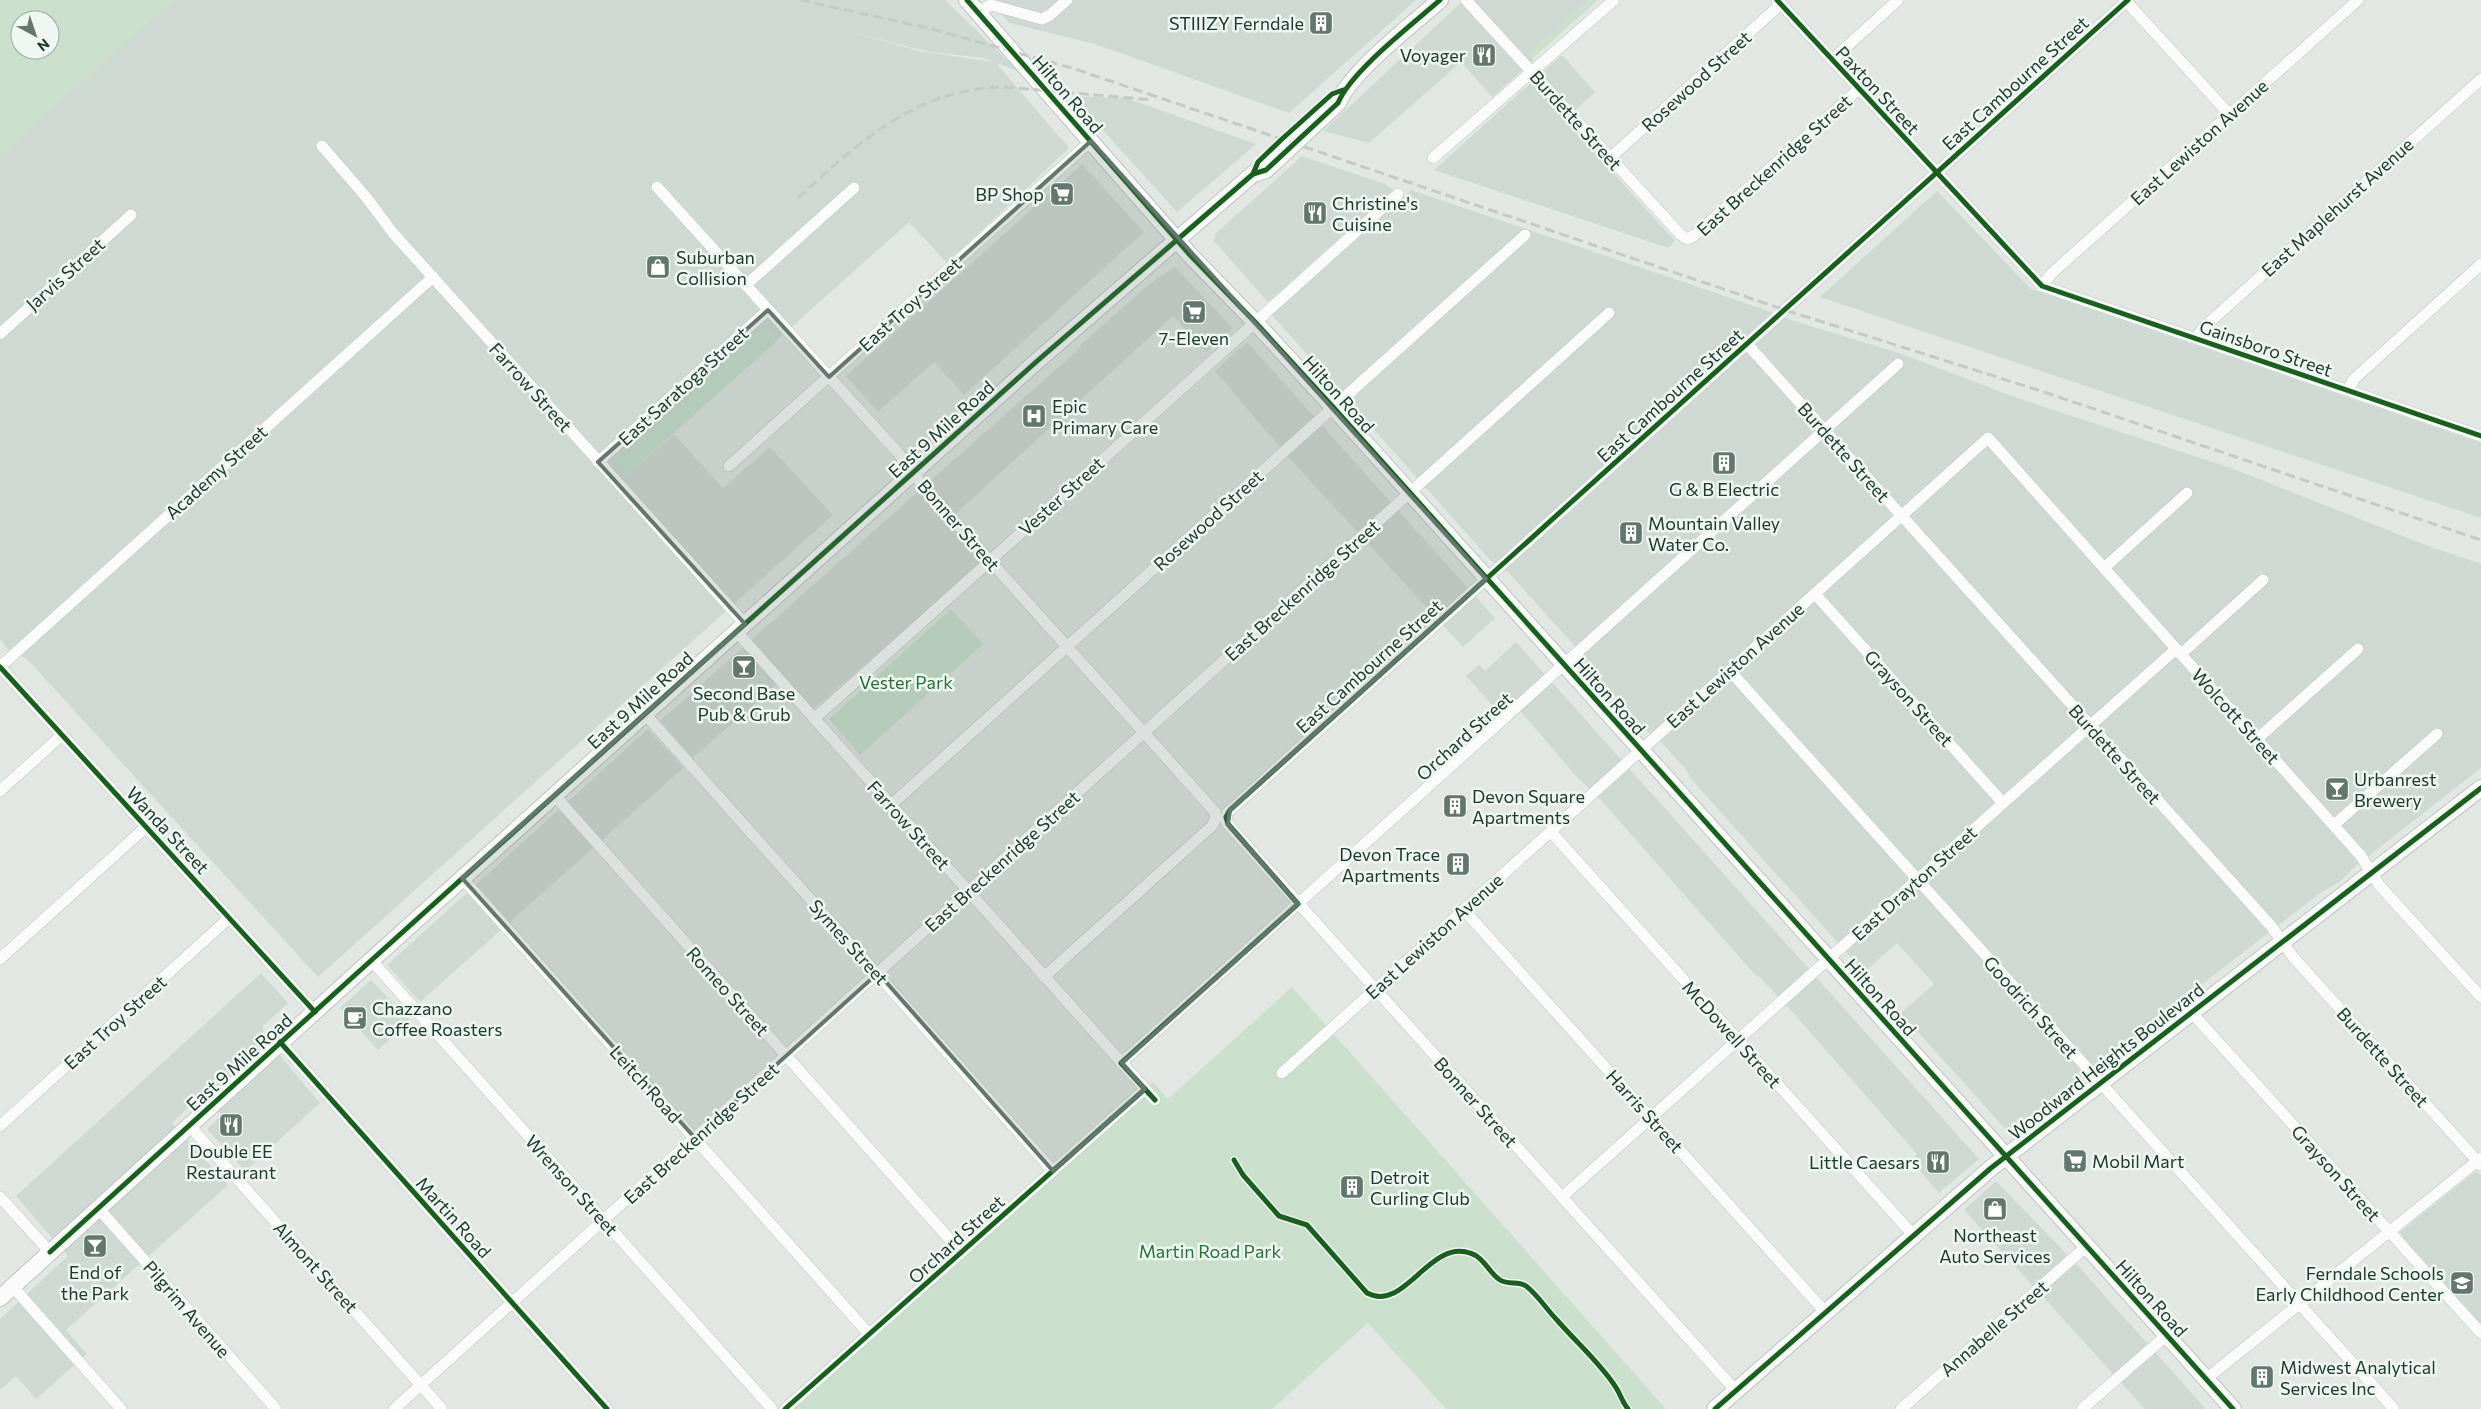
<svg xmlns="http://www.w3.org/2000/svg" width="2481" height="1409" font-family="Commissioner,sans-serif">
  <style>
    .built { fill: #cfd9d3; fill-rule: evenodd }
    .green { fill: #cae0cd; fill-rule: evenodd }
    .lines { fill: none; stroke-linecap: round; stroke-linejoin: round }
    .street-casing { stroke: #bfc4c1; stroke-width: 12 }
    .secondary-casing { stroke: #bec5c1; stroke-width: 18 }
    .street { stroke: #fbfbfb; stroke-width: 11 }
    .secondary { stroke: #fbfbfb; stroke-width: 16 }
    .rail { stroke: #c6c9c8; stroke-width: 3; stroke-dasharray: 10 5; stroke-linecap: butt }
    .cycleway-casing { stroke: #eff7f2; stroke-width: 8 }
    .cycleway { stroke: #1b5e20; stroke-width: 5 }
    .marked { fill: #64776e; fill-opacity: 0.2; stroke: #64776e; stroke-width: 4; stroke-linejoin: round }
    .labels { text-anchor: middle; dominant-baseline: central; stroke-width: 5; stroke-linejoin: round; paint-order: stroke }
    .poi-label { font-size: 18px; fill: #203a2f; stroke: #eff7f2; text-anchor: start }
    .street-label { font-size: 18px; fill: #203a2f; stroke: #eff7f2 }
    .park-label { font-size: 18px; fill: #2b703b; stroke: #eff7f2 }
  </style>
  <rect width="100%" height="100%" fill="#e2e7e4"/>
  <g class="built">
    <path d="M0,0H945L1018,71L996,63L1069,148L947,263L909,222L777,340L765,327L616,462L627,475L674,434L723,488L770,447L833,515L318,977L27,659L7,648L0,639ZM20,20H50V50H20ZM848,31L929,52L984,58L993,62L919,51Z"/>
    <polygon points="989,0 1416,0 1289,113 1095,44 1009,23"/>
    <polygon points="1464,0 1589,0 1529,53 1534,60 1492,97 1461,62 1369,143 1323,131"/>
    <polygon points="1562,55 1595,92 1565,120 1675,241 1668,248 1434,170"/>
    <polygon points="1072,96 1126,98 1256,144 1177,212"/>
    <polygon points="1302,156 1385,184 1393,190 1268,302 1213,240 1216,237 1214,235"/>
    <polygon points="1082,164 1144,232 964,395 934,362 878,412 846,376"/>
    <polygon points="1411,190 1760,308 1785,318 1902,354 2017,398 2231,468 2433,548 2481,564 2481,768 2352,869 2340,882 2320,893 2009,1133 1901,1013 1934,984 1897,943 1864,972 1691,779 1686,770 1662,743 1650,734 1582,659 1572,643 1508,572 1491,561 1272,315"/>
    <polygon points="1937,191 2031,289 2481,443 2481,518 1820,297"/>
    <polygon points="1175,267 1233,328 1206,352 1173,316 951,518 986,558 809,713 780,681 693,758 660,721 1081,347 1080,345 1153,281"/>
    <polygon points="1247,342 1495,618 1463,647 1290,459 1215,371"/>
    <polygon points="1516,642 1979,1159 1939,1193 1911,1161 1917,1154 1788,1007 1759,976 1757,977 1598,797 1578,778 1521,712 1508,723 1466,676 1479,665 1485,671"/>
    <polygon points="648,729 683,768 420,1002 387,965"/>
    <polygon points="261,973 288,1003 263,1026 264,1037 320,1103 245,1171 207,1129 222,1115 202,1094 172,1123 228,1185 66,1330 87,1354 36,1399 16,1376 0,1390 0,1319 68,1256 16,1196"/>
    <polygon points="371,980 410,1021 378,1050 340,1008"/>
    <polygon points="2476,1171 2481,1175 2481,1325 2405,1241 2400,1232"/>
    <polygon points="1996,1181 2080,1268 2206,1409 2145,1409 1964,1210"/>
  </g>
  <g class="green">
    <path d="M0,0H172V1L0,156ZM20,20H50V50H20Z"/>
    <polygon points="1589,0 1598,0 1533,58 1529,53"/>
    <polygon points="765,327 777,341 627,475 615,462"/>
    <polygon points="951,609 983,644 860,755 829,719"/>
    <polygon points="1292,987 1666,1409 1446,1409 1368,1323 1272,1409 786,1409 1153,1082 1168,1099"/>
  </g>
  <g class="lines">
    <defs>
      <g id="street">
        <polyline points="1466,0 1680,234 1687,239 1695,235 1859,89"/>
        <polyline points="1777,0 2042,286 2481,436"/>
        <polyline points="2125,0 2230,115"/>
        <polyline points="977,12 991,5 1042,19 1050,15 1067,0"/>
        <polyline points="1832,60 1898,0"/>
        <polyline points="322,146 366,197 393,233 745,624"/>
        <polyline points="1433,158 1614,0"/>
        <polyline points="1610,158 1781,4"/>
        <polyline points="657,187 900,455 923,486 1215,812 1216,818 1212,826 1044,977"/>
        <polyline points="746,285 854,188"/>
        <polyline points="2042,286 2051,274 2358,0"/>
        <polyline points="0,334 131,215"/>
        <polyline points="2196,338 2204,327 2481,79"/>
        <polyline points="1747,344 2271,926 2294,958 2481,1165"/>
        <polyline points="2348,390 2354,379 2481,264"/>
        <polyline points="598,462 768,310"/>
        <polyline points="729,466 1091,141"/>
        <polyline points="2104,568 2187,493"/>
        <polyline points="1815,594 2003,803"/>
        <polyline points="737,632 1155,1100"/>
        <polyline points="2181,654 2263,580"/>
        <polyline points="0,667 433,277"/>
        <polyline points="0,667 315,1012"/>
        <polyline points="1730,671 2394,1409"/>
        <polyline points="645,714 1053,1171"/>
        <polyline points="814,719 1398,194"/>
        <polyline points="2257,739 2358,649"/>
        <polyline points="0,791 62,735"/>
        <polyline points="555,796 961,1252"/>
        <polyline points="891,805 1525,235"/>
        <polyline points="2334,825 2437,734"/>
        <polyline points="1551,832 1914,1236"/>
        <polyline points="462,878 869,1334"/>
        <polyline points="1464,910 1826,1313"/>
        <polyline points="0,959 146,827"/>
        <polyline points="372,961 772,1409"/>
        <polyline points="2192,1013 2481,1333"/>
        <polyline points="280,1042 607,1409"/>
        <polyline points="1121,1063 1898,364"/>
        <polyline points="1282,1073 1988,438 2361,856 2379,885 2481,997"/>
        <polyline points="189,1125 442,1409"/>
        <polyline points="0,1126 229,918"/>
        <polyline points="0,1197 50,1252"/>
        <polyline points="1562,1197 2176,649"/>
        <polyline points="99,1209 276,1409"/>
        <polyline points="13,1287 121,1409"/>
        <polyline points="2206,1379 2481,1158"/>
        <polyline points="1736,1391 1230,827 1226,821 1227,813 2128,0"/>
        <polyline points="394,1409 1609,313"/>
        <polyline points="785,1409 1145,1089"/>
        <polyline points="1901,1409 2087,1246"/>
        <polyline points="2082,1409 2167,1335"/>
      </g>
      <g id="secondary">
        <polyline points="967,0 1190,255 1255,322 1333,407 2233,1409"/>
        <path d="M0,1298L355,975L1036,362L1253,174L1266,170L1338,103C1351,71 1413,24 1440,0"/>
        <polyline points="1715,1409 1991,1168 2481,788"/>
      </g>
    </defs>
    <use href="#street" class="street-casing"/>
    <use href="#secondary" class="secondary-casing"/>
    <use href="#street" class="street"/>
    <use href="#secondary" class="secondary"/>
    <g class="rail">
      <polyline points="800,0 932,29 1075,69 1785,310 2038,390 2481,540"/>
      <path d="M798,198C859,142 917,88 1004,87L1153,100"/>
    </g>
    <defs>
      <g id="cycleway">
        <polyline points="967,0 1190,255 1255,322 1333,407 2233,1409"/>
        <polyline points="1777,0 2042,286 2481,436"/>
        <polyline points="1253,174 1258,162 1282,139 1332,94 1343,90"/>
        <polyline points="0,667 315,1012"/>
        <polyline points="280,1042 607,1409"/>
        <polyline points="1155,1100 1121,1063 1298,904 1228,824 1226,817 1230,810 2128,0"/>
        <path d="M1234,1160L1243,1175L1279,1216L1307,1225L1367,1293C1405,1313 1429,1239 1470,1253C1484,1257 1489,1273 1500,1280C1508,1285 1519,1281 1526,1286C1537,1294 1547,1310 1557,1320C1576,1342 1599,1362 1615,1386C1620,1393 1622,1402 1628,1409"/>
        <path d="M50,1252L355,975L1036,362L1253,174L1266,170L1338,103C1351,71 1413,24 1440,0"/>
        <polyline points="785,1409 1145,1089"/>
        <polyline points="1715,1409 1991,1168 2481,788"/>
      </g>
    </defs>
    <use href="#cycleway" class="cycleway-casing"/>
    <use href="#cycleway" class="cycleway"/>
  </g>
  <path class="marked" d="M1091,141L1486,579L1230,810L1228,824L1298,904L1122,1063L1145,1089L1053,1171L878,973L695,1138L462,878L745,624L598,462L768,310L829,377Z"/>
  <defs>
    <symbol id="building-square" viewBox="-11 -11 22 22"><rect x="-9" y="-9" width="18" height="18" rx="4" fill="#64776e" stroke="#eff7f2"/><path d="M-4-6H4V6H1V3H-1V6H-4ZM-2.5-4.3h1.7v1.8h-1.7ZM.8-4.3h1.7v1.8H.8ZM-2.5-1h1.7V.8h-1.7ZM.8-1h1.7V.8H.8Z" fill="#fff"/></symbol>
    <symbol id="restaurant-square" viewBox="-11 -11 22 22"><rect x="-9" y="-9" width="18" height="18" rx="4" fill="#64776e" stroke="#eff7f2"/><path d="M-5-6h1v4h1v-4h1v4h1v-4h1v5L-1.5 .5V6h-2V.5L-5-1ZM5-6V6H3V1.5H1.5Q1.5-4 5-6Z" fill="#fff"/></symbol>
    <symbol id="supermarket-square" viewBox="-11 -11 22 22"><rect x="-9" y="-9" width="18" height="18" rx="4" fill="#64776e" stroke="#eff7f2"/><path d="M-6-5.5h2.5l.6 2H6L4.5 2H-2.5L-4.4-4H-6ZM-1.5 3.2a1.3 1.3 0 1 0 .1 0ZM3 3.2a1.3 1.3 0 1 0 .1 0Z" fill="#fff"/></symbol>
    <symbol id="shop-square" viewBox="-11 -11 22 22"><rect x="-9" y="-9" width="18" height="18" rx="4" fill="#64776e" stroke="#eff7f2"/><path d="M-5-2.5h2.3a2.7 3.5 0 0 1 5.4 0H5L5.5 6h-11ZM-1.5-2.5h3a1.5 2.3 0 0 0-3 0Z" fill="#fff"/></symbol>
    <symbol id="hospital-square" viewBox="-11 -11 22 22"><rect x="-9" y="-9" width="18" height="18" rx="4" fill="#64776e" stroke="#eff7f2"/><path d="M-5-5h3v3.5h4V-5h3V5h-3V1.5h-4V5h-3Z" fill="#fff"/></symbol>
    <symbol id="bar-square" viewBox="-11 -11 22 22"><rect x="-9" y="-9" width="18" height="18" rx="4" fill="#64776e" stroke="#eff7f2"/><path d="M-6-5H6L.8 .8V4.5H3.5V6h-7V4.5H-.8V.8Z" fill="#fff"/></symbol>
    <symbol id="cafe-square" viewBox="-11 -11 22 22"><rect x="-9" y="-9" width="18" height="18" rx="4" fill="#64776e" stroke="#eff7f2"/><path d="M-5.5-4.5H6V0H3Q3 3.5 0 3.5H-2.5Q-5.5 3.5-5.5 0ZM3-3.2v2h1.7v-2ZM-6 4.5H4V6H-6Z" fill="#fff"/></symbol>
    <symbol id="school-square" viewBox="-11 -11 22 22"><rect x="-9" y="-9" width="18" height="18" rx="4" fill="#64776e" stroke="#eff7f2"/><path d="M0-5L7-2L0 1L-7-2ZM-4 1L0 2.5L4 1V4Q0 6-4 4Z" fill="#fff"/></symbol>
  </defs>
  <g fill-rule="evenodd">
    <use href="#building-square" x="1307" y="9" width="28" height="28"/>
    <use href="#restaurant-square" x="1470" y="41" width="28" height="28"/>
    <use href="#supermarket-square" x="1048" y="180" width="28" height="28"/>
    <use href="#restaurant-square" x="1301" y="199" width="28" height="28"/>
    <use href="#shop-square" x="644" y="253" width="28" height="28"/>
    <use href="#supermarket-square" x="1180" y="298" width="28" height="28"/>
    <use href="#hospital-square" x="1020" y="402" width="28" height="28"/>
    <use href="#building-square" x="1710" y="449" width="28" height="28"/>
    <use href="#building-square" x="1617" y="519" width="28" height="28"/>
    <use href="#bar-square" x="730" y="653" width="28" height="28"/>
    <use href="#bar-square" x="2323" y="775" width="28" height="28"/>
    <use href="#building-square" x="1441" y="792" width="28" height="28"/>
    <use href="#building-square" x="1444" y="850" width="28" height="28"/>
    <use href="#cafe-square" x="341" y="1004" width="28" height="28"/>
    <use href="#restaurant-square" x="217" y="1111" width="28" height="28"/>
    <use href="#supermarket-square" x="2061" y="1147" width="28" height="28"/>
    <use href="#restaurant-square" x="1924" y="1148" width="28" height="28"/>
    <use href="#building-square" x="1338" y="1173" width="28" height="28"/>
    <use href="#shop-square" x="1981" y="1195" width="28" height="28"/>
    <use href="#bar-square" x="81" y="1232" width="28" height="28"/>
    <use href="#school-square" x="2448" y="1269" width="28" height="28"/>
    <use href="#building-square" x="2248" y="1363" width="28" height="28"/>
  </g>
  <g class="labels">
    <g class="poi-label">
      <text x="1304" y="23" text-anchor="end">STIIIZY Ferndale</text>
      <text x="1466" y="55" text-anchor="end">Voyager</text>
      <text x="1044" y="194" text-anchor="end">BP Shop</text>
      <text x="1332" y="203">Christine's<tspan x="1332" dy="21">Cuisine</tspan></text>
      <text x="676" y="257">Suburban<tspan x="676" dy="21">Collision</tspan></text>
      <text x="1194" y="338" text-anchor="middle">7-Eleven</text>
      <text x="1052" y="406">Epic<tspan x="1052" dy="21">Primary Care</tspan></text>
      <text x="1724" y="489" text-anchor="middle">G &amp; B Electric</text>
      <text x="1648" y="523">Mountain Valley<tspan x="1648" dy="21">Water Co.</tspan></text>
      <text x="744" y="693" text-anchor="middle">Second Base<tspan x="744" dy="21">Pub &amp; Grub</tspan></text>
      <text x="2354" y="779">Urbanrest<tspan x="2354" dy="21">Brewery</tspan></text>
      <text x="1472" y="796">Devon Square<tspan x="1472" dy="21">Apartments</tspan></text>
      <text x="1440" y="854" text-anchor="end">Devon Trace<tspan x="1440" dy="21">Apartments</tspan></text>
      <text x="372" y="1008">Chazzano<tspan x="372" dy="21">Coffee Roasters</tspan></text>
      <text x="231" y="1151" text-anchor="middle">Double EE<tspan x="231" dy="21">Restaurant</tspan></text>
      <text x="2092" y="1161">Mobil Mart</text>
      <text x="1920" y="1162" text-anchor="end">Little Caesars</text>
      <text x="1370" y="1177">Detroit<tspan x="1370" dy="21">Curling Club</tspan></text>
      <text x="1995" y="1235" text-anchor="middle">Northeast<tspan x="1995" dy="21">Auto Services</tspan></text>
      <text x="95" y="1272" text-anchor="middle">End of<tspan x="95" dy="21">the Park</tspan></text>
      <text x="2444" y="1273" text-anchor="end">Ferndale Schools<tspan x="2444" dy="21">Early Childhood Center</tspan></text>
      <text x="2280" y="1367">Midwest Analytical<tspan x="2280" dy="21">Services Inc</tspan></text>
    </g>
    <g class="street-label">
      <text transform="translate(1696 81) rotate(-42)">Rosewood Street</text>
      <text transform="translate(2015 83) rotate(-42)">East Cambourne Street</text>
      <text transform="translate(1878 90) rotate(47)">Paxton Street</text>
      <text transform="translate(1068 94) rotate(49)">Hilton Road</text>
      <text transform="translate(1576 120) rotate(48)">Burdette Street</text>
      <text transform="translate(2199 142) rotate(-42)">East Lewiston Avenue</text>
      <text transform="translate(1774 165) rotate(-42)">East Breckenridge Street</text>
      <text transform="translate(2337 207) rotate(-42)">East Maplehurst Avenue</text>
      <text transform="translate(65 274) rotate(-42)">Jarvis Street</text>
      <text transform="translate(910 304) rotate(-42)">East Troy Street</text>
      <text transform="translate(2266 348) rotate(19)">Gainsboro Street</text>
      <text transform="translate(683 386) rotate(-42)">East Saratoga Street</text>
      <text transform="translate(531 387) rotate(48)">Farrow Street</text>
      <text transform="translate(1339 394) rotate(48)">Hilton Road</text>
      <text transform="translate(1670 395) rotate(-42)">East Cambourne Street</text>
      <text transform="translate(941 429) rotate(-42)">East 9 Mile Road</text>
      <text transform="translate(1844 452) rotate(48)">Burdette Street</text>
      <text transform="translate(216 472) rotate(-42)">Academy Street</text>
      <text transform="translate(1061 496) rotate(-42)">Vester Street</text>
      <text transform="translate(1208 520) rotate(-42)">Rosewood Street</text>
      <text transform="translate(959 525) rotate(49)">Bonner Street</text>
      <text transform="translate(1302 590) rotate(-42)">East Breckenridge Street</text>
      <text transform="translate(1735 665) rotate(-42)">East Lewiston Avenue</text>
      <text transform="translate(1369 666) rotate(-42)">East Cambourne Street</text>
      <text transform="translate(1610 696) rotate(48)">Hilton Road</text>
      <text transform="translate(1909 698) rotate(48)">Grayson Street</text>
      <text transform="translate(640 700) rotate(-42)">East 9 Mile Road</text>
      <text transform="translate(2236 716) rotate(48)">Wolcott Street</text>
      <text transform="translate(1464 736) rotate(-42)">Orchard Street</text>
      <text transform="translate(2115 754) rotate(48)">Burdette Street</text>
      <text transform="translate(909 825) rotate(48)">Farrow Street</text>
      <text transform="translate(168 830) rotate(47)">Wanda Street</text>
      <text transform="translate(1002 861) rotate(-42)">East Breckenridge Street</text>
      <text transform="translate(1914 883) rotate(-42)">East Drayton Street</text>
      <text transform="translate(1434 936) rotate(-42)">East Lewiston Avenue</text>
      <text transform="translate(849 942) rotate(48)">Symes Street</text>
      <text transform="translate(728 991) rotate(48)">Romeo Street</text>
      <text transform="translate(1881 997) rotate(48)">Hilton Road</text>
      <text transform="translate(2031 1007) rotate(48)">Goodrich Street</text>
      <text transform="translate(115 1022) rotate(-42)">East Troy Street</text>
      <text transform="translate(1732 1034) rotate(48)">McDowell Street</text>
      <text transform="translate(2383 1057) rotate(48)">Burdette Street</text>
      <text transform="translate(2106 1061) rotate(-38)">Woodward Heights Boulevard</text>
      <text transform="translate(239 1062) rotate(-42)">East 9 Mile Road</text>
      <text transform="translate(646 1084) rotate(48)">Leitch Road</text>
      <text transform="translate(1476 1102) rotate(48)">Bonner Street</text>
      <text transform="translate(1645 1111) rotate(48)">Harris Street</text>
      <text transform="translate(701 1133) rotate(-42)">East Breckenridge Street</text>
      <text transform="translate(2336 1173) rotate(48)">Grayson Street</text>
      <text transform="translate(572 1185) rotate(48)">Wrenson Street</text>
      <text transform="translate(454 1217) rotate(48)">Martin Road</text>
      <text transform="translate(956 1239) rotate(-42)">Orchard Street</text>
      <text transform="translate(316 1267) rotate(48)">Almont Street</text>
      <text transform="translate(2152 1298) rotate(48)">Hilton Road</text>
      <text transform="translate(187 1309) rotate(49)">Pilgrim Avenue</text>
      <text transform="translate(1994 1328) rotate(-41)">Annabelle Street</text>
    </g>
    <g class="park-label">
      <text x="906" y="682">Vester Park</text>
      <text x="1210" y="1251">Martin Road Park</text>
    </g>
  </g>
  <g transform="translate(35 35) rotate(140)"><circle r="24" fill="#eff7f2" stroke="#9caba4"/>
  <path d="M0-4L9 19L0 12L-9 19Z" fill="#64776e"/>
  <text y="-8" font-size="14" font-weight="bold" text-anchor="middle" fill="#203a2f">N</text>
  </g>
</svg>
